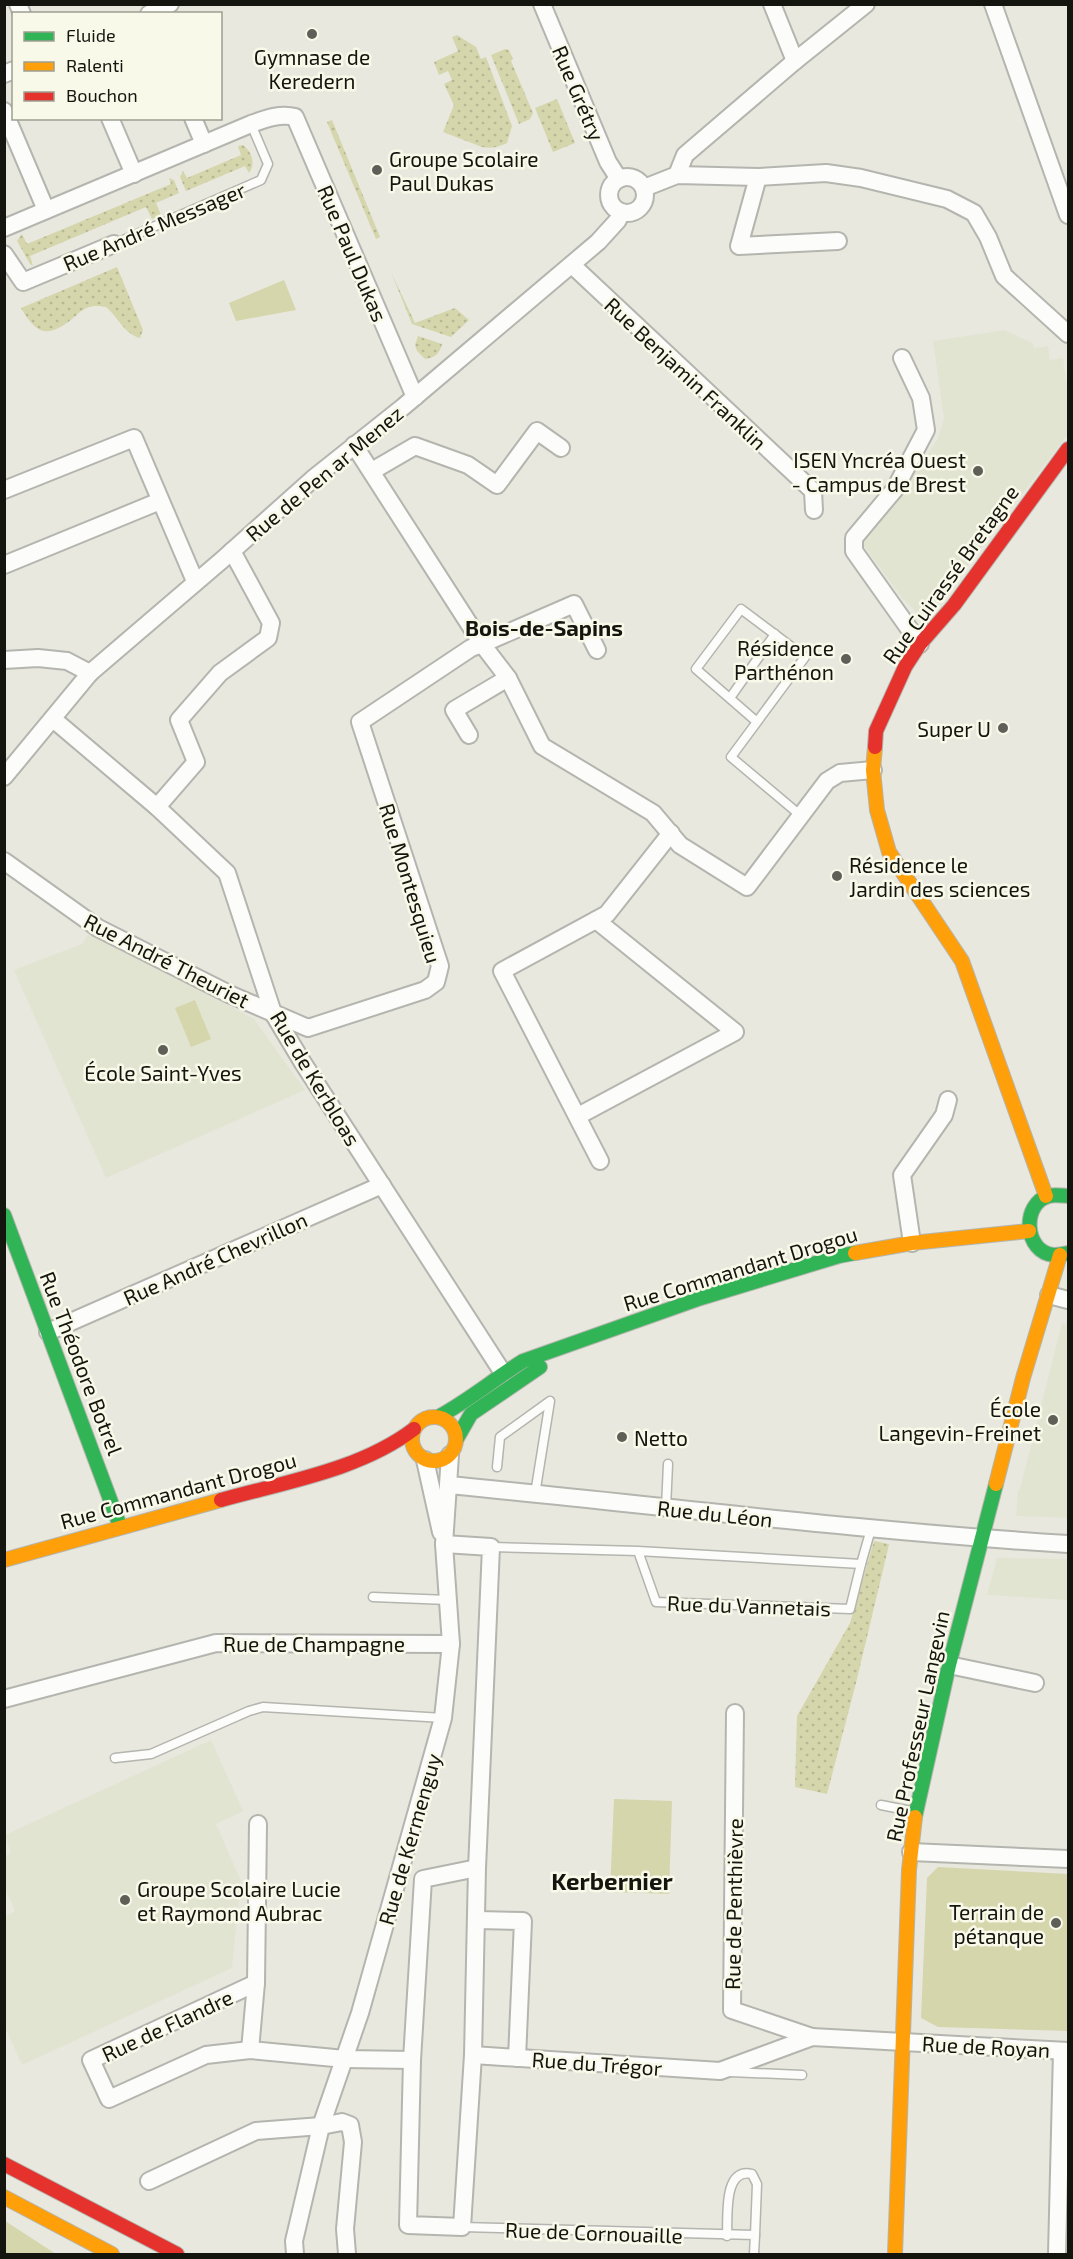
<svg xmlns="http://www.w3.org/2000/svg" width="1073" height="2259" font-family="'Exo 2',sans-serif">
  <style>
    .built { fill: #e2e4d2 }
    .grass { fill: url(#grass-dots) }
    .park { fill: #d5d6ac }
    .lines { fill: none; stroke-linecap: round; stroke-linejoin: round }
    .lane-casing { stroke: #b4b5ae; stroke-width: 11 }
    .street-casing { stroke: #b4b5ae; stroke-width: 20 }
    .fast-casing { stroke: #b4b5ae; stroke-width: 16 }
    .slow-casing { stroke: #b4b5ae; stroke-width: 16 }
    .jam-casing { stroke: #b4b5ae; stroke-width: 16 }
    .lane { stroke: #fcfcfa; stroke-width: 8 }
    .street { stroke: #fcfcfa; stroke-width: 16 }
    .fast { stroke: #30b455; stroke-width: 14 }
    .slow { stroke: #ff9f0a; stroke-width: 14 }
    .jam { stroke: #e5322d; stroke-width: 14 }
    .poi-dot { fill: #5f5f58; stroke: #f8f9e8; stroke-width: 2 }
    .labels { text-anchor: middle; dominant-baseline: central; stroke-width: 5; stroke-linejoin: round; paint-order: stroke }
    .poi-label { font-size: 21px; fill: #15150f; stroke: #f8f9e8; text-anchor: end }
    .street-label { font-size: 21px; fill: #15150f; stroke: #f8f9e8 }
    .neighbourhood-label { font-size: 22px; font-weight: bold; fill: #15150f; stroke: #f8f9e8 }
    .quarter-label { font-size: 24px; font-weight: bold; fill: #15150f; stroke: #f8f9e8 }
  </style>
  <defs>
    <pattern id="grass-dots" width="8" height="8" patternUnits="userSpaceOnUse" patternTransform="scale(1.5)"><rect width="8" height="8" fill="#d5d6ac"/><path d="M2 2h.1M6 6h.1" fill="none" stroke="#b6b793" stroke-width="1.8" stroke-linecap="round"/></pattern>
  </defs>
  <rect width="100%" height="100%" fill="#e8e8df"/>
  <g class="built">
    <polygon points="1004,330 1033,343 1034,348 1048,346 1050,360 1063,358 1068,395 1068,434 936,608 931,614 918,614 903,599 861,542 905,489 938,438 944,419 933,341"/>
    <polygon points="90,932 254,1019 305,1090 106,1178 14,970 82,944"/>
    <polygon points="1068,1315 1068,1518 1016,1516 1018,1490 1020,1489 1062,1323 1066,1324"/>
    <polygon points="997,1558 1068,1559 1068,1600 987,1595"/>
    <polygon points="211,1740 243,1811 216,1824 241,1881 232,1968 22,2065 5,2027 5,1916 15,1911 5,1888 5,1856 11,1853 5,1835"/>
  </g>
  <g class="grass">
    <path d="M457,35L476,47L481,59L486,57L512,126L507,143C498,147 491,149 482,147L443,132L454,105L444,84L452,80L448,71L439,75L434,62L458,51L452,37Z"/>
    <polygon points="505,49 509,50 513,59 511,61 533,113 530,119 519,124 491,55"/>
    <polygon points="557,99 575,143 553,152 535,108"/>
    <polygon points="332,120 380,237 376,239 327,122"/>
    <path d="M243,145C252,152 256,164 249,173L245,166L186,191L180,177L183,171L187,178L241,155L238,146Z"/>
    <polygon points="169,178 174,180 179,193 156,203 161,215 152,219 146,207 30,256 33,266 30,264 17,241 22,234 27,244 171,184"/>
    <path d="M117,267L143,330L140,338C123,333 119,318 106,307C99,306 93,305 87,308C81,310 77,315 72,319C47,339 36,334 21,308Z"/>
    <polygon points="391,272 415,323 455,308 469,320 451,337 412,324"/>
    <path d="M418,336L442,344C440,353 435,358 425,359L417,351L415,345Z"/>
    <polygon points="874,1541 889,1544 888,1549 856,1683 827,1794 795,1787 797,1716 850,1623"/>
  </g>
  <g class="park">
    <polygon points="284,280 296,310 236,321 229,303"/>
    <polygon points="195,1000 211,1039 191,1047 175,1008"/>
    <polygon points="614,1799 672,1801 669,1894 610,1892"/>
    <polygon points="938,1867 1068,1874 1068,2031 938,2027 921,2018 927,1878"/>
    <polygon points="5,2221 56,2254 5,2254"/>
  </g>
  <g class="lines">
    <defs>
      <g id="lane">
        <polyline points="114,244 261,180 268,164 251,124"/>
        <polyline points="730,698 775,634"/>
        <polyline points="757,722 696,669 741,609 805,657 731,757 800,815"/>
        <polyline points="497,1467 500,1437 550,1401 535,1494"/>
        <polyline points="666,1508 668,1464"/>
        <polyline points="491,1547 638,1551 861,1564 850,1609 656,1602 638,1551"/>
        <polyline points="861,1564 871,1529"/>
        <polyline points="373,1597 448,1600"/>
        <polyline points="115,1758 151,1754 249,1711 263,1707 443,1718"/>
        <polyline points="881,1805 916,1812"/>
        <polyline points="730,2072 802,2075"/>
        <polyline points="462,2227 755,2235 754,2254"/>
        <path d="M727,2236C728,2217 723,2167 752,2174L757,2184L755,2235"/>
      </g>
      <g id="street">
        <polyline points="18,4 22,14"/>
        <polyline points="542,4 608,162 619,179"/>
        <polyline points="772,4 795,61"/>
        <polyline points="993,4 1068,215"/>
        <polyline points="149,14 170,4"/>
        <polyline points="4,74 14,70"/>
        <polyline points="4,111 46,210"/>
        <polyline points="110,118 134,174"/>
        <polyline points="193,118 204,144"/>
        <polyline points="677,175 685,155 795,61 866,4"/>
        <circle cx="627" cy="195" r="18"/>
        <polyline points="758,177 739,246 838,241"/>
        <polyline points="644,188 677,175 758,177 826,173 861,178 947,199 974,213 988,237 1004,276 1068,334"/>
        <path d="M4,228L251,124C265,119 280,113 295,117L415,397"/>
        <polyline points="4,254 23,282 114,244"/>
        <polyline points="572,265 813,491 814,510"/>
        <polyline points="902,358 921,398 926,430 895,489 854,538 854,551 920,644"/>
        <polyline points="372,471 415,446 468,465 497,485 537,431 561,448"/>
        <polyline points="4,490 134,438 195,581"/>
        <polyline points="4,565 160,501"/>
        <polyline points="597,650 574,604 482,644 508,678 542,746 653,813 680,845 747,887 827,781 840,773 873,770"/>
        <polyline points="4,660 38,658 67,661 90,673"/>
        <polyline points="53,719 157,807 227,873 273,1013 303,1063 503,1373"/>
        <polyline points="469,735 454,710 508,678"/>
        <polyline points="4,777 90,673 222,560 315,477 403,407 598,242 618,220 621,212"/>
        <polyline points="157,807 196,762 179,720 220,673 268,638 271,623 232,551"/>
        <polyline points="4,861 98,928 229,994 308,1028 425,990 436,982 440,966 360,722 471,648 482,644 354,445"/>
        <polyline points="578,1116 735,1032 596,920"/>
        <polyline points="600,1161 502,971 607,914 671,833"/>
        <polyline points="912,1243 902,1175 944,1115 948,1100"/>
        <polyline points="1049,1295 1068,1300"/>
        <polyline points="48,1332 382,1185"/>
        <polyline points="425,1460 441,1532"/>
        <path d="M449,1485C655,1505 861,1531 1068,1544"/>
        <polyline points="444,1544 491,1547 478,1846 477,1868 423,1879 412,2060 408,2225 462,2227 473,2055 477,1868"/>
        <polyline points="949,1665 1035,1683"/>
        <polyline points="4,1699 216,1643 451,1644"/>
        <polyline points="735,1713 732,2010 812,2037"/>
        <polyline points="911,1852 1068,1859"/>
        <polyline points="477,1920 523,1921 517,2058"/>
        <polyline points="256,1983 91,2060 109,2099 206,2055 250,2050 345,2059 412,2060"/>
        <polyline points="250,2050 256,1983 258,1824"/>
        <polyline points="473,2055 720,2071 812,2037 1068,2051"/>
        <polyline points="149,2181 256,2131 321,2126 342,2122 350,2125 353,2142 345,2229 347,2254"/>
        <polyline points="295,2254 294,2241 321,2126 360,2013 443,1718 451,1644 444,1544 450,1455"/>
        <polyline points="1057,2254 1062,2051"/>
      </g>
      <g id="fast">
        <path d="M1068,1196C1062,1196 1055,1194 1049,1196C1021,1203 1024,1253 1054,1255C1058,1255 1064,1254 1068,1253"/>
        <polyline points="4,1215 120,1526"/>
        <path d="M438,1417C468,1401 494,1379 523,1361L701,1298L839,1256L855,1253"/>
        <polyline points="456,1440 471,1414 540,1367"/>
        <polyline points="915,1817 949,1665 996,1484"/>
      </g>
      <g id="slow">
        <polyline points="875,747 873,770 877,810 889,852 962,961 1046,1196"/>
        <polyline points="855,1253 912,1243 1029,1231"/>
        <circle cx="434" cy="1439" r="22"/>
        <polyline points="996,1484 1023,1378 1060,1255"/>
        <polyline points="4,1560 221,1500"/>
        <polyline points="4,2197 112,2254"/>
        <polyline points="895,2254 909,1870 915,1817"/>
      </g>
      <g id="jam">
        <polyline points="875,747 876,731 905,667 920,644 954,605 1068,449"/>
        <path d="M221,1500C285,1482 360,1470 414,1429"/>
        <polyline points="4,2164 177,2254"/>
      </g>
    </defs>
    <use href="#lane" class="lane-casing"/>
    <use href="#street" class="street-casing"/>
    <use href="#fast" class="fast-casing"/>
    <use href="#slow" class="slow-casing"/>
    <use href="#jam" class="jam-casing"/>
    <use href="#lane" class="lane"/>
    <use href="#street" class="street"/>
    <use href="#fast" class="fast"/>
    <use href="#slow" class="slow"/>
    <use href="#jam" class="jam"/>
  </g>
  <g class="poi-dot">
    <circle cx="312" cy="34" r="6"/>
    <circle cx="377" cy="170" r="6"/>
    <circle cx="978" cy="471" r="6"/>
    <circle cx="846" cy="659" r="6"/>
    <circle cx="1003" cy="728" r="6"/>
    <circle cx="837" cy="876" r="6"/>
    <circle cx="163" cy="1050" r="6"/>
    <circle cx="1053" cy="1420" r="6"/>
    <circle cx="622" cy="1437" r="6"/>
    <circle cx="125" cy="1900" r="6"/>
    <circle cx="1056" cy="1923" r="6"/>
  </g>
  <g class="labels">
    <g class="poi-label">
      <text x="312" y="56" text-anchor="middle">Gymnase de<tspan x="312" dy="24">Keredern</tspan></text>
      <text x="389" y="158" text-anchor="start">Groupe Scolaire<tspan x="389" dy="24">Paul Dukas</tspan></text>
      <text x="966" y="459">ISEN Yncréa Ouest<tspan x="966" dy="24">- Campus de Brest</tspan></text>
      <text x="834" y="647">Résidence<tspan x="834" dy="24">Parthénon</tspan></text>
      <text x="991" y="728">Super U</text>
      <text x="849" y="864" text-anchor="start">Résidence le<tspan x="849" dy="24">Jardin des sciences</tspan></text>
      <text x="163" y="1072" text-anchor="middle">École Saint-Yves</text>
      <text x="1041" y="1408">École<tspan x="1041" dy="24">Langevin-Freinet</tspan></text>
      <text x="634" y="1437" text-anchor="start">Netto</text>
      <text x="137" y="1888" text-anchor="start">Groupe Scolaire Lucie<tspan x="137" dy="24">et Raymond Aubrac</tspan></text>
      <text x="1044" y="1911">Terrain de<tspan x="1044" dy="24">pétanque</tspan></text>
    </g>
    <g class="street-label">
      <text transform="translate(579 93) rotate(67)">Rue Grétry</text>
      <text transform="translate(154 226) rotate(-23)">Rue André Messager</text>
      <text transform="translate(353 253) rotate(67)">Rue Paul Dukas</text>
      <text transform="translate(686 373) rotate(43)">Rue Benjamin Franklin</text>
      <text transform="translate(324 473) rotate(-40)">Rue de Pen ar Menez</text>
      <text transform="translate(950 574) rotate(-54)">Rue Cuirassé Bretagne</text>
      <text transform="translate(411 883) rotate(73)">Rue Montesquieu</text>
      <text transform="translate(167 960) rotate(27)">Rue André Theuriet</text>
      <text transform="translate(316 1078) rotate(59)">Rue de Kerbloas</text>
      <text transform="translate(215 1258) rotate(-24)">Rue André Chevrillon</text>
      <text transform="translate(740 1268) rotate(-17)">Rue Commandant Drogou</text>
      <text transform="translate(82 1363) rotate(69)">Rue Théodore Botrel</text>
      <text transform="translate(178 1490) rotate(-15)">Rue Commandant Drogou</text>
      <text transform="translate(715 1513) rotate(6)">Rue du Léon</text>
      <text transform="translate(749 1605) rotate(2)">Rue du Vannetais</text>
      <text x="314" y="1643">Rue de Champagne</text>
      <text transform="translate(917 1726) rotate(-78)">Rue Professeur Langevin</text>
      <text transform="translate(409 1839) rotate(-74)">Rue de Kermenguy</text>
      <text transform="translate(733 1904) rotate(-89)">Rue de Penthièvre</text>
      <text transform="translate(167 2025) rotate(-25)">Rue de Flandre</text>
      <text transform="translate(986 2046) rotate(3)">Rue de Royan</text>
      <text transform="translate(597 2063) rotate(4)">Rue du Trégor</text>
      <text transform="translate(594 2232) rotate(2)">Rue de Cornouaille</text>
    </g>
    <g class="neighbourhood-label">
      <text x="544" y="627">Bois-de-Sapins</text>
    </g>
    <g class="quarter-label">
      <text x="612" y="1880">Kerbernier</text>
    </g>
  </g>
  <rect width="1073" height="2259" fill="none" stroke="#15150f" stroke-width="12"/>
  <rect x="12" y="12" width="210" height="108" fill="#f8f9e8" stroke="#9d9e91" stroke-width="1.5"/>
  <rect x="24" y="32" width="30" height="9" fill="#30b455" stroke="#9d9e91" stroke-width="1.5"/>
  <text x="66" y="42" font-size="18" fill="#15150f">Fluide</text>
  <rect x="24" y="62" width="30" height="9" fill="#ff9f0a" stroke="#9d9e91" stroke-width="1.5"/>
  <text x="66" y="72" font-size="18" fill="#15150f">Ralenti</text>
  <rect x="24" y="92" width="30" height="9" fill="#e5322d" stroke="#9d9e91" stroke-width="1.5"/>
  <text x="66" y="102" font-size="18" fill="#15150f">Bouchon</text>
</svg>
